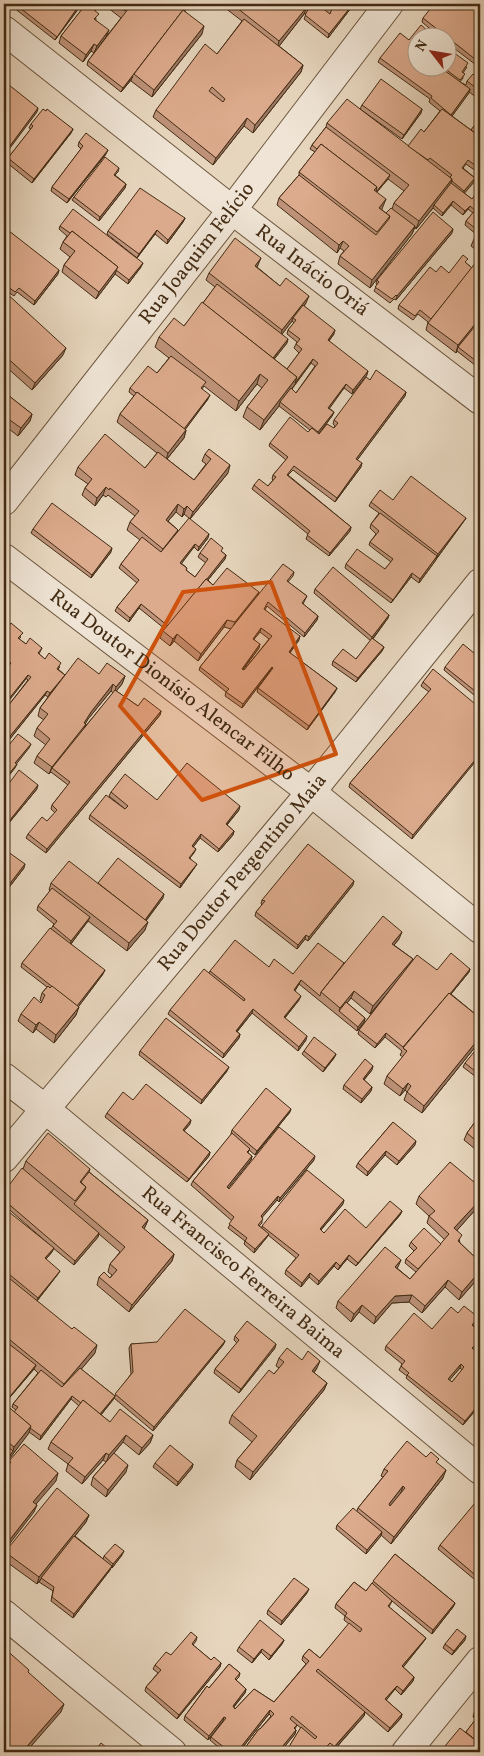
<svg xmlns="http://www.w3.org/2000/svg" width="484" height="1756" font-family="Vollkorn,serif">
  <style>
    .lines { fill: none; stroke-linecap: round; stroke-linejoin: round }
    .minor-casing { stroke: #6c563e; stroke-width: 30 }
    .minor { stroke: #efe4d5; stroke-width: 28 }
    .wall { fill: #bd9278; stroke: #432b13; fill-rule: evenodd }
    .shaded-wall { fill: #9a7762; stroke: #432b13 }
    .building { fill: #dcaa8c; stroke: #432b13; fill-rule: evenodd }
    .marked { fill: #cf520d; fill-opacity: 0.2; stroke: #cf520d; stroke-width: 4; stroke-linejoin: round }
    .labels { text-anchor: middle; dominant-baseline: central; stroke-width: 4.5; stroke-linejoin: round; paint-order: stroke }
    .street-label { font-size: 20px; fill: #432b13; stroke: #efe4d5 }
  </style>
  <rect width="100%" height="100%" fill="#e7d6be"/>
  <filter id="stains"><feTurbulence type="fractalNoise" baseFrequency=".004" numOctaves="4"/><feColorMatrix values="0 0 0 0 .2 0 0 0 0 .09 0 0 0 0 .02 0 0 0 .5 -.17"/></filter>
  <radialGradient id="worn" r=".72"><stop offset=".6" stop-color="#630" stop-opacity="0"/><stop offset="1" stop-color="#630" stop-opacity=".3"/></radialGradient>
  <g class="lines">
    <defs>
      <g id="minor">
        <path id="s1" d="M4,30L232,210L480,400"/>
        <path id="s2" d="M4,501L232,210L389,4"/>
        <path id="s3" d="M4,558L311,792L480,929"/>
        <path id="s4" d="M4,1077L44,1108L480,1470"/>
        <path id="s5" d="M4,1158L311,792L480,583"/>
        <polyline points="4,1614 172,1752"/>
        <polyline points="406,1752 480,1661"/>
      </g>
    </defs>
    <use href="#minor" class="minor-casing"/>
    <use href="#minor" class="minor"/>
  </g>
  <g class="wall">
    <polygon points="9,4 82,4 55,40"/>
    <polygon points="84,4 99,4 95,10 96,21 106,37 121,18 103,4 131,4 130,7 185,9 185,11 202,34 152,97 131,81 131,80 121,92 87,65 88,61 94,53 91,51 83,62 59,43 61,36 83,8"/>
    <polygon points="220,4 354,4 328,38 304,19 306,14 305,13 279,46 303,65 301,72 253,133 244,126 213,165 153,117 156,110 217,54 242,21"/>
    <polygon points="480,4 480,68 446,42 446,38 441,38 422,22 423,18"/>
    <path d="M429,32L428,34L416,38V68L467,67L463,73V78L460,82L466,85L467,81L476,76L480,70V100L469,92L452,116L471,130L480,118V174L466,164L463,168L475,178L474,182L464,193L472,199L480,196V253L471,246L474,239L477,235L465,225L466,221L473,213L468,209L463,215L451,205L442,216L433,208L416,229L415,227L412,234L370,288L338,264L340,256L344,251L340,248L337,253L277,205L279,198L299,175V172L315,152L310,149L312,145L326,127L327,123L408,146L424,132L440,111L429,102L430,99L378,62L380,58L409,40ZM388,179L404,191L394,203L392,209L386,213L382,210L377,192Z"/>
    <polygon points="362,105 422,109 421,113 402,139 360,109"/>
    <polygon points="31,124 73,129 71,133 32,183 6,162 8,158 31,129 29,128"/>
    <polygon points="79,142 106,154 67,203 51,191 52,187 81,149 78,146"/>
    <polygon points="119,168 118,172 115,175 126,184 125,188 99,221 72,200 74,197"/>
    <polygon points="185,218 183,222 167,244 155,234 137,258 107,234 108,231"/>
    <polygon points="60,226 141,267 128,284 115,274 96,299 62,272 64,265 70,257 60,249 63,242 67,236 59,229"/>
    <polygon points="4,227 58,274 34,305 17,292 14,296 4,289"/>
    <polygon points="452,233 396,300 394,299 390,303 374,291 377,285 376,284 377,280"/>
    <polygon points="480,257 480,369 457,351 456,353 426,330 428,322 418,314 413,320 398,309 399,305 436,272 449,273 466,263 472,268"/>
    <path d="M258,265L257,267L280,286L306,303L304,306L334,334L329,341L367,375L352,394L344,388L329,408L334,412L332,416L319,434L334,428L335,426L333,424L334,420L370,380L406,392L405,396L357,460L361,467L335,502L293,470L288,475L351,527L350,531L329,556L306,539L308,534L252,489L254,485L268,486L273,480L272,479L273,475L286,460L269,446L270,443L308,432L310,430L279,406L260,430L243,417L247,407L262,388L257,384L236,411L204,386L202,389L208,399L185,429L186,430L184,438L167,459L194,480L206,464L202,461L205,454L228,473L190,519L184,514L182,517L176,512L168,521L178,530L177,533L208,538L198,551L194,547L181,563L187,568L186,570L195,577L206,563L198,557L200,553L222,552L226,555L225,559L208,580L213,585L257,596L294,572L293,576L288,582L307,596L303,604L318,616L317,620L304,637L267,606L265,610L299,640L290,653L337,688L335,692L307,730L257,692L258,688L271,671H270L242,708L225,696L226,692L199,670L200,667L231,629L224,627L198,661L174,641L170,646L160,638L163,631L165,629L139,608L129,622L115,611L117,607L137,583L119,568L121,564L140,540L127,530L130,522L135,516L108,495L106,497L103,495L95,506L82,495L85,488L88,484L75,475L78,467L145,468L157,453L117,422L120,414L134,396L129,392L130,388L157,373L169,358L155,347L159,337L184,326L203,303L215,287L206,280L209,273ZM292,321L294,323L288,330L287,334L297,342L294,348L299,353L287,369L274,359L287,343L282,334ZM311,363L315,366L296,393L292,389ZM260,632L269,639L244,670H243L259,648L254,639Z"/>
    <polygon points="4,291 63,355 32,390 4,365"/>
    <polygon points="4,392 32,414 30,421 18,436 4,425"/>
    <polygon points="393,500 466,518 464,521 419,583 411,577 391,603 345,568 346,564 385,569 391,562 369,545 370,542 376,534 370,528 371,524 379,513 369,506 371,502"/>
    <polygon points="33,529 111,552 91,578 31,533"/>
    <polygon points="315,589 389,615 388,618 373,639 384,647 382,651 356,682 332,665 333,661 356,659 371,641 314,593"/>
    <path d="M4,627L21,637L19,639L26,644L42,648L39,654L45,659L60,667L58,669L65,675L64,677L99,674L125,676L122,684L116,691L138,706L161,711L160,715L46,853L26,838L28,834L47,821L55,813L51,809L52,805L68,785L51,772L49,774L34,763L37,756L46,745L34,736L37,728L44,720L38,716L40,708L48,697L45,695L5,745L4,744V711L28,680L7,664L4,668ZM111,691L113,693L84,728L85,724L88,719Z"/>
    <polygon points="480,658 480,700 444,670 445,667"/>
    <polygon points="423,682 480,708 412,839 349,787 350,783 429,692 421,686"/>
    <polygon points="37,789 8,824 4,821 4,790"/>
    <polygon points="111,792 157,800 239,810 227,825 234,831 233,835 218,852 200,838 193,847 196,849 194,853 190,858 195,867 180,888 89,819 90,815 125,809 109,796"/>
    <polygon points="4,849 24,868 7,890 4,888"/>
    <polygon points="51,883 98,884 98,883 163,898 146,921 145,930 127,951 88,921 71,944 103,974 78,1007 76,1015 54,1043 36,1029 33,1033 18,1021 21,1014 41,1003 42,1002 40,1000 42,993 47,987 21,967 22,963 51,929 54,924 37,910 38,906 50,891 49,890"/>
    <polygon points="353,885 308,941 305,939 297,949 255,916 256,912 262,905 261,904 262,900"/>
    <polygon points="399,939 394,945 413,959 411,963 437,970 470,969 469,972 451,994 480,1018 480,1041 422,1113 404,1100 407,1092 405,1090 400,1096 384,1084 387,1076 403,1057 400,1055 402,1051 385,1037 375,1048 358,1034 359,1030 386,995 370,1014 351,998 347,1003 365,1018 364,1022 357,1031 299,984 295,991 299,1000 285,1018 306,1040 298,1051 252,1013 237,1032 240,1034 239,1038 223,1058 168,1014 170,1010 209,973 210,971 269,967 293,974 344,963"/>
    <polygon points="480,1046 480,1080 463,1067 465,1063 475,1053"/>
    <polygon points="140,1051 227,1071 201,1104 139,1055"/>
    <polygon points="304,1051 336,1054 334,1058 323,1072 302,1054"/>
    <polygon points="372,1070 364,1080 372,1087 371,1091 361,1103 343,1089 344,1085"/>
    <polygon points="133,1100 190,1124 184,1131 210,1152 209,1156 187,1182 105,1117 107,1113"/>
    <polygon points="290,1112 255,1155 249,1150 248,1153 252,1156 251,1160 228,1188 229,1189 314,1160 279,1202 277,1200 262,1217 262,1223 259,1226 262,1228 262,1226 343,1204 321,1230 324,1233 366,1228 402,1211 400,1215 356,1266 347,1259 338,1270 334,1266 318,1285 309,1277 301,1287 285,1274 286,1270 296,1258 268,1235 267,1237 254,1253 244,1244 245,1241 228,1228 232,1221 191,1185 193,1181 231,1135 231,1134 232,1130"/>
    <polygon points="480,1115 480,1153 464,1140 467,1133"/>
    <polygon points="393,1122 415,1145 397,1165 385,1155 367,1176 356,1167 358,1163"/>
    <polygon points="26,1161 90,1169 89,1172 148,1220 144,1229 174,1254 172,1261 129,1312 97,1285 99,1277 110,1278 112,1275 108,1272 110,1264 120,1252 99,1234 98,1237 74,1265 53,1248 52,1252 46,1259 58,1274 37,1301 95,1353 81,1369 115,1396 131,1374 129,1348 131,1344 225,1341 223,1345 153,1431 114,1398 101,1415 110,1422 153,1435 150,1443 139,1455 123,1442 114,1453 126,1472 106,1497 91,1485 93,1477 106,1462 103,1460 82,1484 66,1471 68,1464 48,1449 51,1442 79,1406 71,1399 40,1440 29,1432 4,1466 4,1403 14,1412 16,1410 12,1407 13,1404 38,1373 34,1369 5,1403 4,1402 4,1218 51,1246 4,1205 4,1192 23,1169"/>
    <polygon points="480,1187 480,1214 476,1209 457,1230 460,1243 480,1262 480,1276 459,1300 445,1287 422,1313 409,1302 392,1303 374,1324 359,1312 351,1322 336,1308 338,1301 398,1267 397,1268 410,1279 416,1272 405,1263 406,1259 414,1251 409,1246 411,1242 441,1244 445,1240 427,1223 429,1216 416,1204 419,1196"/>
    <path d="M458,1313L478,1317L477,1321L473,1326L480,1332V1343L474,1349L480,1405L463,1425L406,1378L407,1376L399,1370L402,1364L385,1350L386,1346L432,1329ZM460,1368L462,1370L452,1382L449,1380Z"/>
    <polygon points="235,1336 275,1348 239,1393 214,1373 215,1369 237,1343 234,1340"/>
    <polygon points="279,1358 302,1360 317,1368 314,1373 327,1383 324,1390 250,1480 235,1467 237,1460 252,1442 229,1423 232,1415 274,1374 279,1368 276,1366"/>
    <polygon points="426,1457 437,1463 443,1478 391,1544 381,1535 366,1554 336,1529 337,1525 357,1511 358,1508 383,1477 381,1476 384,1469"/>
    <polygon points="155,1463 193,1464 192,1468 177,1486 153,1467"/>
    <polygon points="480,1507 480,1584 438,1549 440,1545"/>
    <polygon points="89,1515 86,1522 75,1536 103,1559 104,1556 122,1555 112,1568 111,1567 110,1570 73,1618 51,1601 53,1591 39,1582 40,1580 37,1584 4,1560 4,1555 5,1552"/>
    <path d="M395,1554L455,1603L453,1607L432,1634L392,1601L389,1607L426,1638L424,1641L403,1667L414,1677L413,1681L401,1695L395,1689L386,1700L402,1714L401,1718L388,1732L365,1712L364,1716L336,1748L341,1752H242L259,1729H260L271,1716L269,1714L239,1752H224L210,1740L211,1737L224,1721H223L208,1740L184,1720L185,1716L207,1686L209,1688L229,1664L240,1673L239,1677L236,1680L246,1689L245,1693L234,1707L235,1709L254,1689L274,1702L306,1664L302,1660L303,1656L309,1649L320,1658L349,1624L344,1620L345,1616L335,1608L336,1604L354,1582L366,1591ZM297,1725L301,1728L287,1750L283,1748L295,1734L296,1730L295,1729Z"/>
    <polygon points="307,1593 281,1625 267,1614 268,1610"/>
    <polygon points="197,1637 196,1641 193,1645 211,1660 221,1663 220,1667 177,1719 145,1691 146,1687 158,1673 153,1669 155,1665 171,1655"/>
    <polygon points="284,1640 282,1644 269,1660 261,1652 252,1663 237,1651 239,1647"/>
    <polygon points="465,1640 452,1655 443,1648 445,1644"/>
    <polygon points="480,1705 480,1752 443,1752 445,1746 466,1732 476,1719 473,1717 474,1713"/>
  </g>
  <g class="shaded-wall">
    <polygon points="80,4 82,4 55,40 57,37"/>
    <polygon points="97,4 99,4 90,16 93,9"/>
    <polygon points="353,4 354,4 328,38 329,34"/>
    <polygon points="307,7 304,14 277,49 279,41"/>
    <polygon points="204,26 202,34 152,97 154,90"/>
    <polygon points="109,30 106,37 94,53 97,46"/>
    <polygon points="94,44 91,51 83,62 86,55"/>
    <polygon points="303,65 301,72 253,133 255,125"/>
    <polygon points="133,76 131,80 121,92 123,88"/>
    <polygon points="470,89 469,93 450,119 451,115"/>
    <polygon points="38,108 37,112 4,156 4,154"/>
    <polygon points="422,109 421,113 402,139 404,135"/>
    <polygon points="247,118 244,126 213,165 216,158"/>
    <polygon points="73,129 71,133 32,183 34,179"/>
    <polygon points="108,150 106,154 67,203 69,199"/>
    <polygon points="390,175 388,179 370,200 374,190"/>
    <polygon points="475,178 474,182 463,195 464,191"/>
    <polygon points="452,179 450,187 434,205 433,208 416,229 419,221"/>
    <polygon points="126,184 125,188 99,221 100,217"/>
    <polygon points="386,199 382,209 376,218 379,208"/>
    <polygon points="453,201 451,205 442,216 443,213"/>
    <polygon points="470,206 468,209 463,215 465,211"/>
    <polygon points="185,218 183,222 167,244 168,240"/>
    <polygon points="415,226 412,234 370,288 372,280"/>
    <polygon points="453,229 452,233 396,300 397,296"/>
    <polygon points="157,230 155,234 137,258 139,254"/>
    <polygon points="343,241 340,248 337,253 339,245"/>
    <polygon points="261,258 258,265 252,273 255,266"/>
    <polygon points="143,263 141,267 128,284 129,280"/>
    <polygon points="118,267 115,274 96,299 99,292"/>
    <polygon points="59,270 58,274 34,305 35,301"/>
    <polygon points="309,296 306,303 294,318 293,318 292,321 280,337 282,330"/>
    <polygon points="480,318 480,322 458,347 456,353 458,345"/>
    <polygon points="335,330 334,334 326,344 328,340"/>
    <polygon points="288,339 287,343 268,367 270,363"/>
    <polygon points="66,348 63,355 32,390 35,383"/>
    <polygon points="313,359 311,363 281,403 280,402 279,406 260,430 264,420 297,377"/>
    <polygon points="368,371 367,375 352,394 353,390"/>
    <polygon points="260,374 257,384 236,411 239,401"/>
    <polygon points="346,384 344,388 327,412 328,408"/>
    <polygon points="406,392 405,396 355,463 356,459"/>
    <polygon points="210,395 208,399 182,434 183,430"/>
    <polygon points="334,412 332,416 317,436 318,432"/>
    <polygon points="32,414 30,421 18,436 21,428"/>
    <polygon points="186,430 184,438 166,460 168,453"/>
    <polygon points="362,463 361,467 335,502 337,498"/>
    <polygon points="230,465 228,473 190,519 193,512"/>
    <polygon points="106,487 103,495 95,506 97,498"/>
    <polygon points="178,504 176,512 163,527 166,520"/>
    <polygon points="187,506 184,514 182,517 184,509"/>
    <polygon points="466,518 464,521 437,558 438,554"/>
    <polygon points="351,527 350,531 329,556 330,553"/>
    <polygon points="178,530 175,537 160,556 163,549"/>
    <polygon points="209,534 208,538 198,551 199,547"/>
    <polygon points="195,544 194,547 179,567 180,563"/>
    <polygon points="112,548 111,552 91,578 92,575"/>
    <polygon points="226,555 225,559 167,630 168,626"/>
    <polygon points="437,556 436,560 419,583 420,579"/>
    <polygon points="412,573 411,577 391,603 393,600"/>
    <polygon points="259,592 256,600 232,629 235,622"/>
    <polygon points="141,604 139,608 129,622 130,618"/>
    <polygon points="389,615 388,618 371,641 372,637"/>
    <polygon points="318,616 317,620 304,637 305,633"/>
    <polygon points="227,620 224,627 198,661 201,654"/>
    <polygon points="261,628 260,632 251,643 253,639"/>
    <polygon points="177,634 174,641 170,646 173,639"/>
    <polygon points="300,636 299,640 287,656 289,652"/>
    <polygon points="260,644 259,648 240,673 242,669"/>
    <polygon points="384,647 382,651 356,682 358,678"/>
    <polygon points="272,667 270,671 242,708 243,704"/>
    <polygon points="28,675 26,679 4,707 4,705"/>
    <polygon points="65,675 63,679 48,697 50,693"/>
    <polygon points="125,676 122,684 114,694 116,687"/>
    <polygon points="113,684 111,691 88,719 83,728 86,724 83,732 52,768 49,774 52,767 91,712"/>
    <polygon points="337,688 335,692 307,730 309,726"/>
    <polygon points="47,691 45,695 5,745 6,741"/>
    <polygon points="161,711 160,715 46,853 47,849"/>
    <polygon points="31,744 29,748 14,767 15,763"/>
    <polygon points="480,754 480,756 412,839 413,835"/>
    <polygon points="17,764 15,768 4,782 4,780"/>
    <polygon points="38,785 37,789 8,824 10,820"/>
    <polygon points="240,806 239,810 224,828 226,824"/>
    <polygon points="234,831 233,835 218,852 219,849"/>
    <polygon points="201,834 200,838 191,850 192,846"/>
    <polygon points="25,864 24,868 7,890 8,886"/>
    <polygon points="197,864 195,867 180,888 181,884"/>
    <polygon points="354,881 353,885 308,941 309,937"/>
    <polygon points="164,894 163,898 143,924 145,920"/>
    <polygon points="90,917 88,921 70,945 71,941"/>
    <polygon points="148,922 145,930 127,951 129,943"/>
    <polygon points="402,932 399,939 389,951 392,944"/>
    <polygon points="306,935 305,939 297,949 298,945"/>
    <polygon points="413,959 410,966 370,1014 373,1006"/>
    <polygon points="470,969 469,972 405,1050 404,1049"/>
    <polygon points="105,970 103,974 76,1010 77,1006"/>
    <polygon points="301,980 299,984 292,994 294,990"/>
    <polygon points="354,991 351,998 340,1012 339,1011 340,1008"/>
    <polygon points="301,996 299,1000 282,1021 284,1017"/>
    <polygon points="79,1007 76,1015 54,1043 56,1035"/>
    <polygon points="253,1009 252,1013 234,1035 236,1031"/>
    <polygon points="365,1018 364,1022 357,1031 358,1027"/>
    <polygon points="39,1022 36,1029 33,1033 36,1025"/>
    <polygon points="386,1033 385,1037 375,1048 377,1044"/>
    <polygon points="240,1034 239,1038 223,1058 224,1054"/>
    <polygon points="307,1036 306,1040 298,1051 299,1047"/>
    <polygon points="480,1037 480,1041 422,1113 424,1106"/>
    <polygon points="336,1054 334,1058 323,1072 325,1068"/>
    <polygon points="373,1066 372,1070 361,1083 363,1079"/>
    <polygon points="229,1067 227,1071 201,1104 202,1100"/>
    <polygon points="408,1083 405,1090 400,1096 403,1089"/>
    <polygon points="372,1087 371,1091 361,1103 362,1099"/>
    <polygon points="291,1109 290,1112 255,1155 257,1151"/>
    <polygon points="191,1120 190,1124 181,1134 183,1130"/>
    <polygon points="416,1141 415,1145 397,1165 399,1161"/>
    <polygon points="386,1151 385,1155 367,1176 368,1172"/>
    <polygon points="210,1152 209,1156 187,1182 189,1179"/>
    <polygon points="252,1156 251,1160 226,1191 227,1187"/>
    <polygon points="315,1156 314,1160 279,1202 280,1198"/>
    <polygon points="278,1196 277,1200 260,1220 261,1216"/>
    <polygon points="344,1200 343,1204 318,1233 320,1229"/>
    <polygon points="480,1200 480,1204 477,1206 476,1209 452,1236 454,1228"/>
    <polygon points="402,1211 400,1215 356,1266 358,1263"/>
    <polygon points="148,1220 145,1227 139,1234 142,1227"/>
    <polygon points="99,1233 98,1237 74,1265 75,1261"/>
    <polygon points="269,1234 267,1237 254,1253 255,1249"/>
    <polygon points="54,1248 52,1252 43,1262 45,1258"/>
    <polygon points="174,1254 172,1261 129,1312 132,1305"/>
    <polygon points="349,1255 347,1259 338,1270 340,1266"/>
    <polygon points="401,1260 398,1267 392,1274 395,1267"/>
    <polygon points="336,1262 334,1266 318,1285 319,1281"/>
    <polygon points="60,1271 58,1274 36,1302 38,1298"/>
    <polygon points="480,1271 480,1276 459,1300 462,1292"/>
    <polygon points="310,1273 309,1277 301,1287 302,1283"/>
    <polygon points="448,1280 445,1287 422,1313 425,1306"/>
    <polygon points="412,1295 409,1302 392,1303 374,1324 376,1317 395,1296"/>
    <polygon points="362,1305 359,1312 351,1322 354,1314"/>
    <polygon points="480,1340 480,1343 471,1352 472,1348"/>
    <polygon points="225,1341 223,1345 153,1431 154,1427"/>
    <polygon points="276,1344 275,1348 239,1393 241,1389"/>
    <polygon points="97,1345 95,1353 62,1392 64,1384"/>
    <polygon points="320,1361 317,1368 309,1378 312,1371"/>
    <polygon points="461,1364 460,1368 447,1383 448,1379"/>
    <polygon points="36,1365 34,1369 5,1403 7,1400"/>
    <polygon points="327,1383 324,1390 250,1480 253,1472"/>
    <polygon points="72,1396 71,1399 40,1440 41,1436"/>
    <polygon points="115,1396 113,1400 96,1421 98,1417"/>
    <polygon points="480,1403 480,1405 463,1425 465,1421"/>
    <polygon points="31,1426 29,1433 4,1466 4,1464 13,1451 14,1447"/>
    <polygon points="126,1435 123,1442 106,1463 109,1455"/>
    <polygon points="153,1435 150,1443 139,1455 142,1448"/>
    <polygon points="106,1453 103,1460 82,1484 85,1477"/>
    <polygon points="193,1464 192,1468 177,1486 178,1482"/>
    <polygon points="128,1465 126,1472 106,1497 108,1490"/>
    <polygon points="446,1470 443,1478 391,1544 394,1537"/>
    <polygon points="58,1473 56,1481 31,1510 33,1502"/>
    <polygon points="403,1486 401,1493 386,1512 389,1504"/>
    <polygon points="37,1505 34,1512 4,1551 4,1547"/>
    <polygon points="89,1515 86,1522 37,1584 39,1577"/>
    <polygon points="382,1532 381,1536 366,1554 367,1550"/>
    <polygon points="124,1551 122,1555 112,1568 113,1564"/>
    <polygon points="112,1566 110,1570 73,1618 74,1614"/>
    <polygon points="309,1589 307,1593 281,1625 282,1621"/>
    <polygon points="455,1603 453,1607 432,1634 433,1630"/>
    <polygon points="466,1636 465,1640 452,1655 454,1651"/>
    <polygon points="426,1638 424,1641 401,1670 402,1666"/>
    <polygon points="284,1640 282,1644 269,1660 271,1656"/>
    <polygon points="262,1649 261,1652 252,1663 254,1659"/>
    <polygon points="221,1663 220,1667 177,1719 179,1715"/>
    <polygon points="414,1677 413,1681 401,1695 403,1691"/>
    <polygon points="397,1686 395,1689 384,1703 385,1699"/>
    <polygon points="246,1689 245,1693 231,1710 233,1706"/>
    <polygon points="64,1704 61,1712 26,1752 22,1752"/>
    <polygon points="270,1710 269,1714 239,1752 237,1752"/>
    <polygon points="365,1712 364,1716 332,1752 332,1750"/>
    <polygon points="402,1714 401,1718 388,1732 390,1728"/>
    <polygon points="224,1717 223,1721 208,1740 209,1736"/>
    <polygon points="296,1730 295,1734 281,1751 282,1747"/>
  </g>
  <g class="building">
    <polygon points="15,4 80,4 57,37"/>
    <polygon points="86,4 97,4 93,9 99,14 94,19 109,30 97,46 94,44 86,55 61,36"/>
    <polygon points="115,4 131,4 125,11"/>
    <polygon points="132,4 178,4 185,9 184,11 183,10 123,88 88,61"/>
    <polygon points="232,4 303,4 307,7 279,41"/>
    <polygon points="303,4 317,4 330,14 333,6 335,4 353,4 329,34 305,15 308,10 306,9 307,7"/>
    <polygon points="434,4 480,4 480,63 423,18"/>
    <polygon points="183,10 204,26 154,90 134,74"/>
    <path d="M244,19L303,65L255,125L247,118L216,158L156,110L205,44L217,54ZM212,87L225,99L223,102L209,91Z"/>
    <polygon points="421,25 429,32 427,33 434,38 416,38 416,68 441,68 470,89 451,115 431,98 432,96 380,58 400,33 409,40"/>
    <polygon points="446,47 468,63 462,72 465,74 460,80 444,68 446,68"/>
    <polygon points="480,70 480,91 467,81 473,74 476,76"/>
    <polygon points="381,79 422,109 404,135 362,105"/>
    <polygon points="4,81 38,108 4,154"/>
    <polygon points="347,99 452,179 419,221 394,203 409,185 327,123"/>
    <polygon points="43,109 46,111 47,109 73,129 34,179 8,158 33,126 31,124"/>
    <polygon points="442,109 475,133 471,130 480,118 480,169 468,160 462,168 475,178 464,191 452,181 452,179 450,177 452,175 430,158 428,160 408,146 421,129 424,132"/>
    <polygon points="326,127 390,175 376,192 377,187 321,144 317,149 312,145"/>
    <polygon points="86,133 108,150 69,199 52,187 83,146 79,142"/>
    <polygon points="321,144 377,187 374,190 386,199 379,208 390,216 377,232 299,172"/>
    <polygon points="105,157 119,168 114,175 126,184 100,217 74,197"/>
    <polygon points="299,175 376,235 389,219 390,216 386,213 391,208 415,226 372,280 340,256 349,246 343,241 339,245 279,198"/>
    <polygon points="451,183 472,199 476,193 480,196 480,232 466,221 475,210 470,206 465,211 453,201 443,213 434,205"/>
    <polygon points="140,188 185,218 168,240 157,230 139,254 108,231"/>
    <polygon points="73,209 143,263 129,280 116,270 118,267 72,231 70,233 60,226"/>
    <polygon points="433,212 453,229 397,296 396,295 392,299 375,287 379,282 377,280"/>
    <polygon points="4,227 59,270 35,301 19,288 15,292 4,284"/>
    <polygon points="72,231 118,267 99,292 64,265 75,251 63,242"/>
    <polygon points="480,231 480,244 474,239"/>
    <polygon points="235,238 261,258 255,266 280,286 286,278 309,296 282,330 209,273"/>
    <polygon points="463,255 468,259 465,262 472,268 431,319 420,310 415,316 399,305 430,267 436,272 441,266 449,273"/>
    <polygon points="480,257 480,318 458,345 428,323"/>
    <polygon points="217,284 288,339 273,358 203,303"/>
    <polygon points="4,291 66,348 35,383 4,355"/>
    <polygon points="202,302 297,377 264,420 247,407 268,380 260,374 239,401 159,337 174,318 184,326"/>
    <polygon points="303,305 335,330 328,340 368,371 353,390 346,384 328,408 334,412 318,432 280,402 291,388 296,393 318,363 313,359 295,383 297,377 287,369 302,349 296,344 300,339 288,330 296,320 293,318"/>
    <polygon points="480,320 480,364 458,347"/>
    <polygon points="171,356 206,382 201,388 210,395 184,429 137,392 136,393 130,388 148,366 157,373"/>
    <polygon points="376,370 406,392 356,459 362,463 337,498 294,466 287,475 351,527 330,553 307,535 310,531 254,485 259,479 268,486 276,477 273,475 288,457 270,443 290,417 308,432 312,428 319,434 327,424 334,428 338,423 334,420 366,377 370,380"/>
    <polygon points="4,392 32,414 21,428 7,418 4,422"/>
    <polygon points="137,392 186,430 168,453 120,414"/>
    <polygon points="105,434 145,468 158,452 194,480 211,459 205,454 209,449 230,465 193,512 187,506 184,509 178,504 166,520 178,530 163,549 130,522 139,511 110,488 109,490 106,487 97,498 85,488 92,479 78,467"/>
    <polygon points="411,476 466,518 438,554 371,502 380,490 393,500"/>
    <polygon points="52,503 112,548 92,575 33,529"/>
    <polygon points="380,513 437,556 420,579 412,573 393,600 346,564 357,549 385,569 393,559 370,542 379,531 371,524"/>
    <polygon points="189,518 209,534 199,547 195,544 180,563 187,568 186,570 195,577 208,559 200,553 211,538 223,548 221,551 226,555 207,579 206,579 168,626 141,604 130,618 117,607 139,580 121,564 142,537 161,552"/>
    <path d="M283,564L294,572L287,581L307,596L302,603L318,616L305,633L268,602L264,609L300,636L289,652L337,688L309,726L258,688L273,668L272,667L243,704L226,692L229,689L200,667ZM261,628L272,636L244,670L242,669L260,644L253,639Z"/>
    <polygon points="333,567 389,615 372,637 315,589"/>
    <polygon points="227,568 259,592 235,622 227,620 201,654 177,634 173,639 163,631 206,579 213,585"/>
    <polygon points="11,623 23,633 18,638 26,644 30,638 42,648 38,653 45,659 49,653 61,663 57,669 65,675 50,693 47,691 6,741 4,739 4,711 31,677 28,675 4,705 4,672 11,663 8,661 4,666 4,627 7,629"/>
    <polygon points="372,638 384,647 358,678 333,661 343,649 356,659"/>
    <polygon points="463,644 480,658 480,695 445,667"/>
    <polygon points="78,658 99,674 107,663 125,676 116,687 113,684 91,712 84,723 86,724 52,767 37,756 50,739 37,728 48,714 40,708"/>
    <polygon points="433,669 480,708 480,754 413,835 350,783 431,689 423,682"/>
    <polygon points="115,690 138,706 144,698 161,711 47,849 28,834 42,817 47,821 57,810 52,805 70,782 52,768"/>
    <polygon points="18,734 31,744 15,763 17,764 4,780 4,751"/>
    <polygon points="187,763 240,806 226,824 234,831 219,849 201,834 192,846 196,849 189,858 197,864 181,884 90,815 106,795 125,809 128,806 111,792 125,774 157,800"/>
    <polygon points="19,770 38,785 10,820 4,816 4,790"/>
    <polygon points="308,844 354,881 309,937 306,935 298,945 256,912 265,901 262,900"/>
    <polygon points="4,849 25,864 8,886 6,884 4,887"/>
    <polygon points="118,858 164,894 145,920 98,883"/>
    <polygon points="69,861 148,922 129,943 51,883"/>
    <polygon points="52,888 90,917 71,941 53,926 57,921 38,906"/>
    <polygon points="383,916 402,932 392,944 413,959 373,1006 354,991 340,1008 321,992"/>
    <polygon points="50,928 105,970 77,1006 22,963"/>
    <polygon points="235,940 269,967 274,959 293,974 318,943 344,963 321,992 320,996 301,980 294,990 301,996 284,1017 307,1036 299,1047 253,1009 236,1031 240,1034 224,1054 170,1010 204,969 244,1001 245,999 210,971"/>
    <polygon points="451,953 470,969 450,994 449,993 403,1047 386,1033 377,1044 359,1030 417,955 437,970"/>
    <polygon points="48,986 50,988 52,986 79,1007 56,1035 39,1022 36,1025 21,1014 34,997 41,1003 45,995 42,993"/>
    <polygon points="449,993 480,1018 480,1037 424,1106 407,1092 411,1086 408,1083 403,1089 387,1076 407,1051 403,1048"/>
    <polygon points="346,1002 365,1018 358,1027 339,1011"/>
    <polygon points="166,1018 229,1067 202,1100 140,1051"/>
    <polygon points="314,1037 336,1054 325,1068 304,1051"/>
    <polygon points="480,1046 480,1075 465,1063 474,1052 475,1053"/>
    <polygon points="365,1059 373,1066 363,1079 372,1087 362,1099 344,1085"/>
    <polygon points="146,1084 191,1120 183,1130 210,1152 189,1179 107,1113 123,1092 133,1100"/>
    <polygon points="266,1088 291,1109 257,1151 232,1130"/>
    <polygon points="480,1115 480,1144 467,1133"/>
    <polygon points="393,1122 416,1141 399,1161 386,1151 368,1172 358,1163"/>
    <polygon points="279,1127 315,1156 280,1198 278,1196 261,1216 263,1219 258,1225 269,1234 255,1249 245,1241 247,1238 229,1224 234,1217 193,1181 232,1133 250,1149 247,1152 252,1156 227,1187 229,1189"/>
    <polygon points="48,1133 90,1169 80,1182 86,1187 75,1201 26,1161"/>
    <polygon points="450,1162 480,1187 480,1200 454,1228 462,1235 458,1241 480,1262 480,1271 462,1292 448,1280 425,1306 412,1295 395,1296 376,1317 362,1305 354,1314 338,1301 385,1247 401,1260 395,1267 410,1279 449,1234 429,1216 435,1211 419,1196"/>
    <polygon points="22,1168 99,1233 75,1261 4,1200 4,1192"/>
    <polygon points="307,1170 344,1200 320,1229 324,1233 345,1209 366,1228 390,1201 402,1211 358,1263 349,1255 340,1266 336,1262 319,1281 310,1273 302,1283 286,1270 299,1255 262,1226"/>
    <polygon points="89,1172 148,1220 142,1227 174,1254 132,1305 99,1277 104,1272 110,1278 117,1270 110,1264 125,1247 74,1204 85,1190 86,1187 81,1182"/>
    <polygon points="480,1202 480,1209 477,1206"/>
    <polygon points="9,1212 54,1248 45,1258 60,1271 38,1298 4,1270 4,1218"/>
    <polygon points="424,1228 441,1244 418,1269 406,1259 417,1248 411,1242"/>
    <polygon points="4,1274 72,1329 74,1327 97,1345 64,1384 4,1335"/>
    <path d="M464,1306L478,1317L472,1325L480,1332V1340L472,1348L477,1352L480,1348V1403L465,1421L407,1375L409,1373L401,1366L405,1361L386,1346L414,1313L432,1329L451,1307L458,1313ZM461,1364L464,1367L452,1382L448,1379Z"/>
    <polygon points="185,1309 225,1341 154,1427 115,1394 133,1372 131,1344 157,1342"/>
    <polygon points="247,1321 276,1344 241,1389 215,1369 239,1340 235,1336"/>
    <polygon points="4,1340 36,1365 7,1400 4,1397"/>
    <polygon points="287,1348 302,1360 308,1351 320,1361 312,1371 327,1383 253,1472 237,1460 257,1436 232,1415 269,1370 274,1374 284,1362 279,1358"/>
    <polygon points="80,1368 115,1396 100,1414 83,1400 81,1403 72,1396 41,1436 30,1428 31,1426 14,1412 18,1407 13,1404 41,1370 62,1387"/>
    <polygon points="83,1400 110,1422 120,1409 153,1435 142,1448 126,1435 109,1455 106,1453 85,1477 68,1464 73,1458 51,1442"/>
    <polygon points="4,1403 31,1426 14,1447 4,1439"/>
    <path d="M407,1441L426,1457L431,1452L439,1459L436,1462L446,1470L394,1537L358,1508L388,1471L384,1469ZM403,1486L405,1488L390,1506L389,1504Z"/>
    <polygon points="4,1443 13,1451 4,1464"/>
    <polygon points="24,1444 58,1473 33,1502 37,1505 4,1547 4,1470 11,1462 9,1461"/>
    <polygon points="170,1445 193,1464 178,1482 155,1463"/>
    <polygon points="114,1453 128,1465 108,1490 93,1477"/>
    <polygon points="57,1488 89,1515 39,1577 5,1552"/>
    <polygon points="475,1503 480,1507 480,1579 440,1545"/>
    <polygon points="353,1508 382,1532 367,1550 337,1525"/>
    <polygon points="74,1536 112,1566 74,1614 52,1597 54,1587 41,1578"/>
    <polygon points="115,1544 124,1551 113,1564 104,1556"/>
    <polygon points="395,1554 455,1603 433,1630 373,1581"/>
    <polygon points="294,1578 309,1589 282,1621 268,1610"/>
    <path d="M354,1582L366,1591L372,1583L392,1601L388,1606L426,1638L402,1666L414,1677L403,1691L397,1686L385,1699L402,1714L390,1728L318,1669L316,1671L365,1712L334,1747L330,1743L322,1752H242L259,1729H260L274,1714L270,1710L237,1752L235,1751L234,1752H230L211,1737L226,1718L224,1717L209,1736L185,1716L207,1686L209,1688L229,1664L240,1673L235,1679L246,1689L233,1706L235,1709L254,1689L274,1702L309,1661L303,1656L309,1649L320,1658L349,1623L360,1632L362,1629L345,1616L347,1613L336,1604ZM292,1716L317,1737L315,1739L301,1727L287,1750L282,1747L296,1730L294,1728L297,1725L290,1719Z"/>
    <polygon points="260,1620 284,1640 271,1656 262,1649 254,1659 239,1647"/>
    <polygon points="457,1629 466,1636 454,1651 445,1644"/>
    <polygon points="191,1632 197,1637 192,1644 211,1660 214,1657 221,1663 179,1715 146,1687 161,1670 155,1665 166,1652 171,1655"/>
    <polygon points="4,1648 29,1670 28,1672 64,1704 22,1752 4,1752"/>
    <polygon points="480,1705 480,1744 466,1732 478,1716 474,1713"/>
    <polygon points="460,1728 480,1744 480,1752 448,1752 450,1750 445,1746"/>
    <polygon points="101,1743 112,1752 94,1752"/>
    <polygon points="330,1743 341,1752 322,1752"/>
  </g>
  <path class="marked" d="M271,582L336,754L202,800L120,706L183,592Z"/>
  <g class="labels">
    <g class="street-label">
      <text stroke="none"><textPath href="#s2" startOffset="314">Rua Joaquim Felício</textPath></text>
      <text stroke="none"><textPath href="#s1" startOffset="391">Rua Inácio Oriá</textPath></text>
      <text stroke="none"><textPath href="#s3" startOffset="211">Rua Doutor Dionísio Alencar Filho</textPath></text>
      <text stroke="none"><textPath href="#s5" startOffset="372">Rua Doutor Pergentino Maia</textPath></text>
      <text stroke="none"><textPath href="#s4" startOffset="309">Rua Francisco Ferreira Baima</textPath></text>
    </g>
  </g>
  <rect width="484" height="1756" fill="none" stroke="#e7d6be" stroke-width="20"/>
  <rect x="5" y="5" width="474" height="1746" fill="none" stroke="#432b13" stroke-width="2.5"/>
  <rect x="10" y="10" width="464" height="1736" fill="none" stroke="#432b13"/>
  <g transform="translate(432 52) rotate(301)"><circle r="24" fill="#efe4d5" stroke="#aa9a87"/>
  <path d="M0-4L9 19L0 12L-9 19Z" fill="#8f2418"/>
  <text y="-8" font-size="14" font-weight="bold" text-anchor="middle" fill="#432b13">N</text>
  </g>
  <rect width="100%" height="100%" filter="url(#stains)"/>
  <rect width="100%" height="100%" fill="url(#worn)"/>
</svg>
